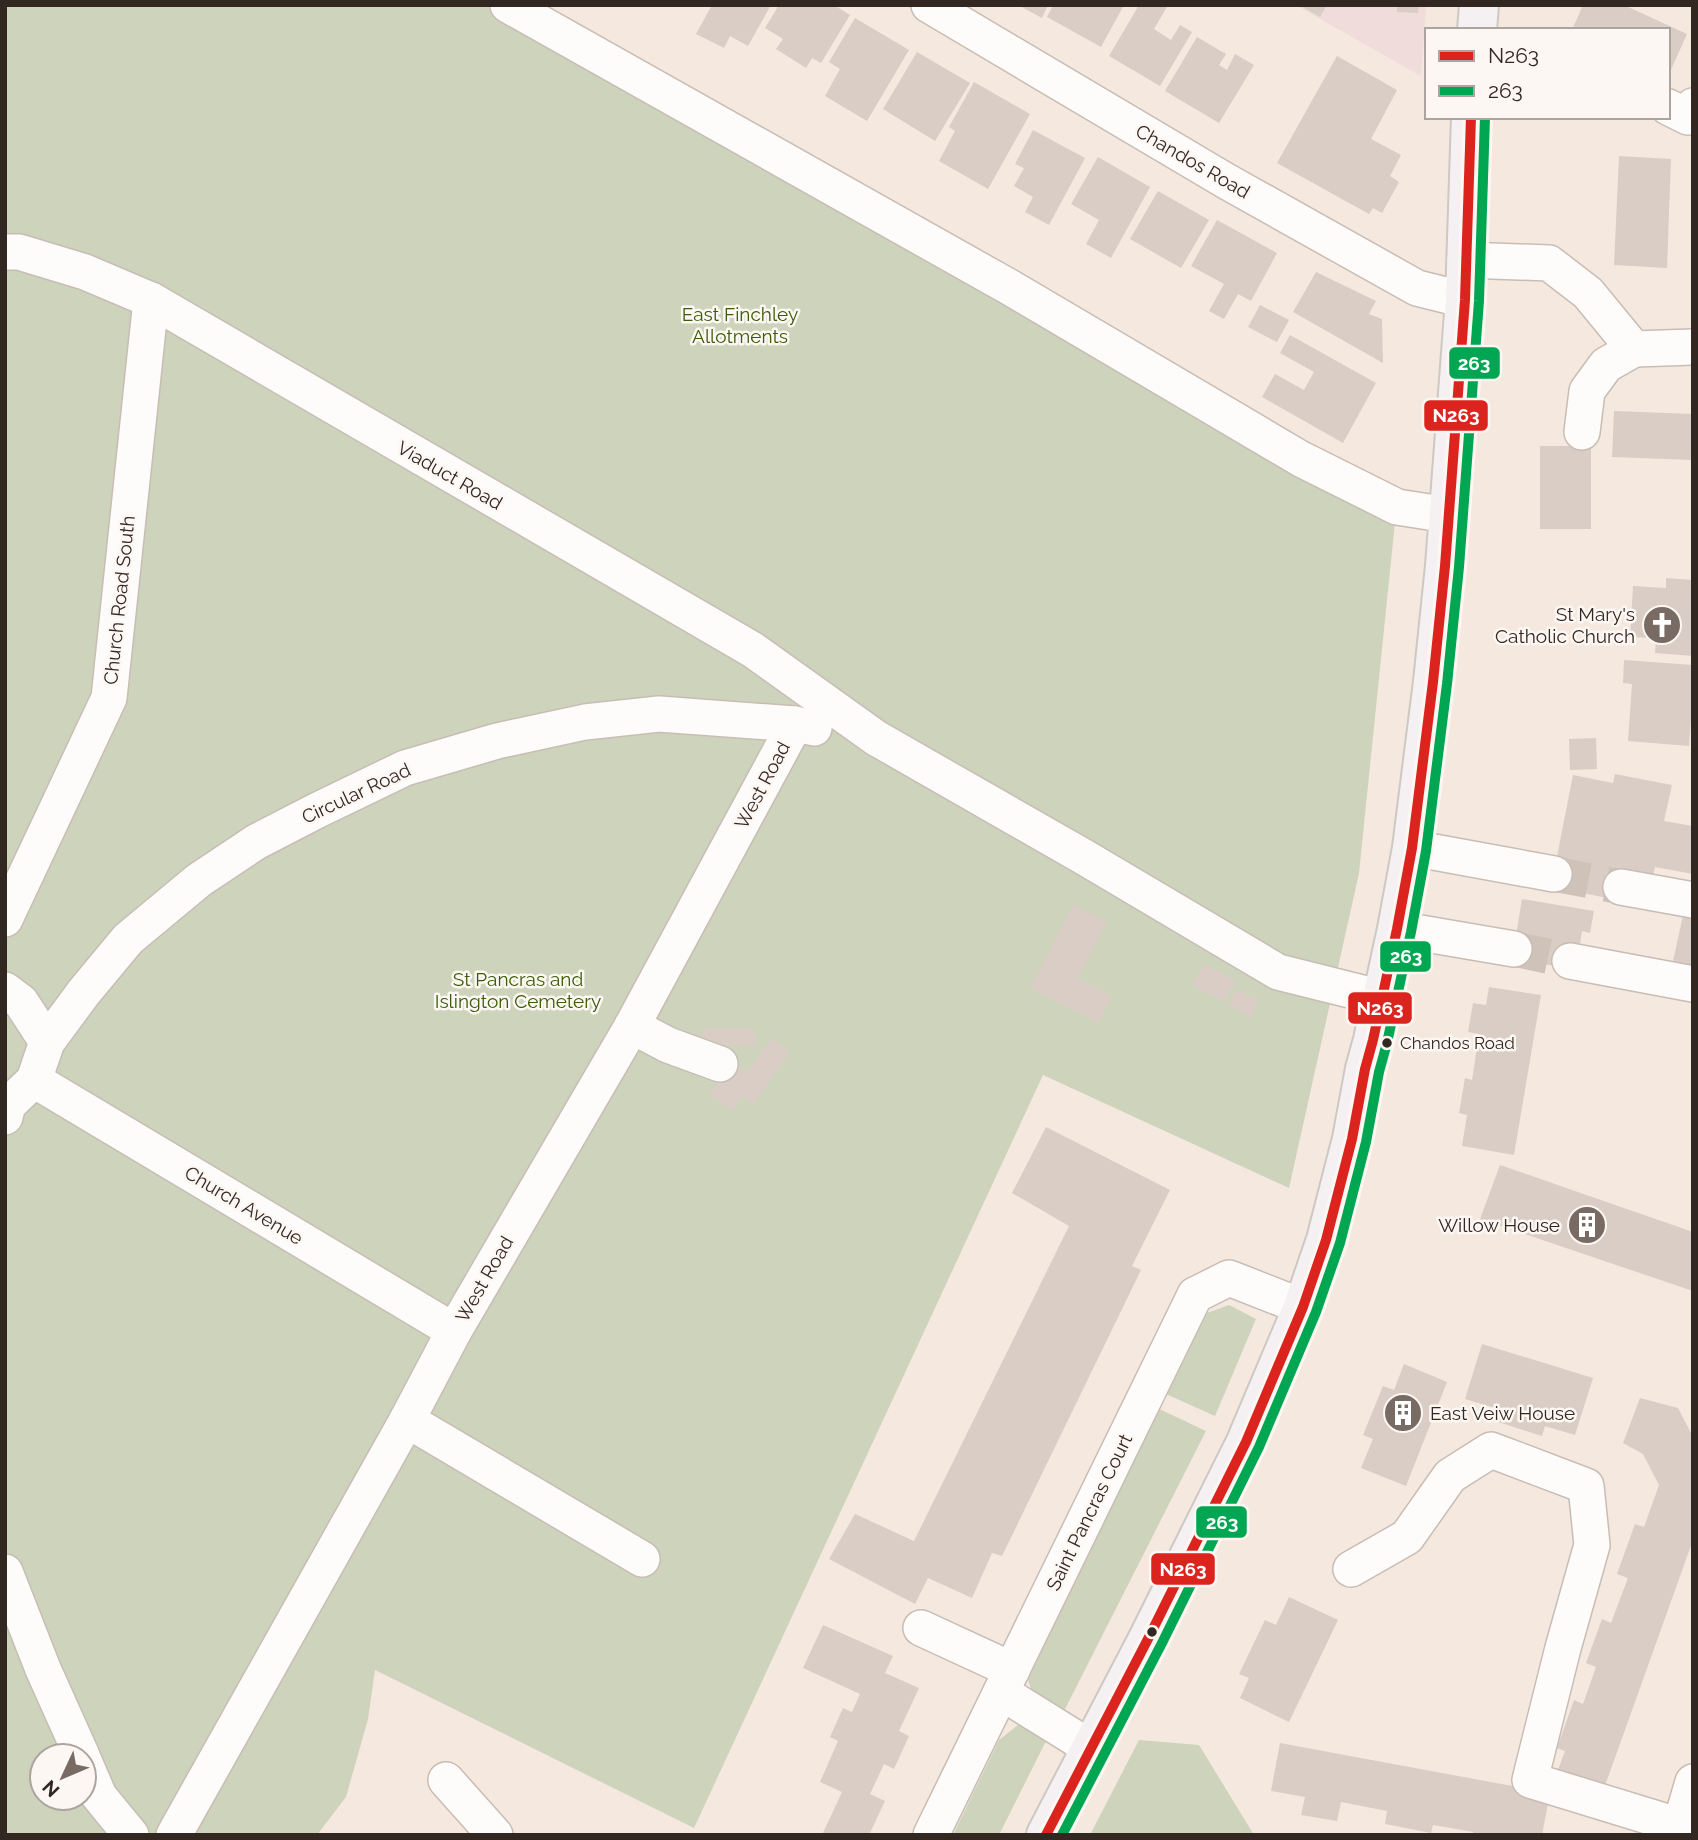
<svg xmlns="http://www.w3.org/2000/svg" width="1698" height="1840" font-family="Raleway,sans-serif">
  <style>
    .commercial { fill: #f0dcda }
    .green { fill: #ced3bb; fill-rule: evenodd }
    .building { fill: #d9cdc6 }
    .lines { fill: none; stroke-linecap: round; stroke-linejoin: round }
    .minor-tunnel { stroke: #cec2b9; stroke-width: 35; stroke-dasharray: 35 18; stroke-linecap: butt }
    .minor-casing { stroke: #c8bdb5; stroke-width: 38 }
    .major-casing { stroke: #cec8c3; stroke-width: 42 }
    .minor { stroke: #fefcfa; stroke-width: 35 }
    .major { stroke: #f5f1f3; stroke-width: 38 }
    .bus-1-casing { stroke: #fdf7f3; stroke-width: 16 }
    .bus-2-casing { stroke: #fdf7f3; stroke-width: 16 }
    .bus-1 { stroke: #dc241f; stroke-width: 10 }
    .bus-2 { stroke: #00a651; stroke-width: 10 }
    .bus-dot { fill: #332821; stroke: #fdf7f3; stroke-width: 2.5 }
    .labels { text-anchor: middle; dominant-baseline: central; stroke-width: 5; stroke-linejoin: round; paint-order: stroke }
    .bus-label { font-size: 17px; fill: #332821; stroke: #fdf7f3; text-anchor: start }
    .street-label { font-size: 19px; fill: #332821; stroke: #fdf7f3 }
    .park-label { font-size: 19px; fill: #395c06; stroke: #fdf7f3 }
    .poi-label { font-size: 19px; fill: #332821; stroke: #fdf7f3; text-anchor: end }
    .line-badge { stroke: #fdf7f3; stroke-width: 2.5 }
    .badge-label { font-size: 19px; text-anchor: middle; font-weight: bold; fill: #fff }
  </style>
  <rect width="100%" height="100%" fill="#f5e8df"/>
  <polygon class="commercial" points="1296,5 1426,5 1421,76 1299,7"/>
  <g class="green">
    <path d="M5,5H533L1398,493L1359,873L1289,1188L1043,1075L694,1828L375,1670L368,1719L346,1797L317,1835H5ZM42,1756H84V1798H42Z"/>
    <polygon points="1229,1305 1256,1319 1215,1416 1166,1394 1204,1314"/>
    <polygon points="1157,1408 1206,1431 1062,1715 1035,1701 1028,1680"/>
    <polygon points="1023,1721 1049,1735 999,1835 953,1835 999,1740"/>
    <polygon points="1139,1740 1199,1745 1254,1835 1090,1835"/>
  </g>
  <g class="building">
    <polygon points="712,5 771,5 748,46 730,36 724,48 696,34"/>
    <polygon points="779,5 834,5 850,15 821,63 812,58 806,68 776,49 783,39 765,28"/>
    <polygon points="1018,5 1048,5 1042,18"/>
    <polygon points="1053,5 1124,5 1101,47 1047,17"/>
    <polygon points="1139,5 1168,5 1154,29 1171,40 1180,25 1192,32 1160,86 1109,56"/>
    <polygon points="1299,5 1327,5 1320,17"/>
    <polygon points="1397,5 1419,5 1418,13 1397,12"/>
    <polygon points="1583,5 1624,5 1687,34 1670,72 1668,71 1668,30 1572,30"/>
    <polygon points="855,18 909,50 867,121 825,96 840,69 829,62"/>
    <polygon points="1197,37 1226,54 1219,65 1227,70 1235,54 1254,65 1219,123 1165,91"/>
    <polygon points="917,52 970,83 935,141 883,109"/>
    <polygon points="1337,56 1397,90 1371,139 1401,155 1390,176 1399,182 1382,213 1373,208 1369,214 1277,163"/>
    <polygon points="974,82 1030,114 988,189 939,161 955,131 949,127"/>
    <polygon points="1033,130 1085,158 1049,225 1025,212 1033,197 1014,186 1024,168 1015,164"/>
    <polygon points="1619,156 1671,159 1667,268 1614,265"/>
    <polygon points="1098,157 1150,187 1111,258 1086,244 1099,220 1071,204"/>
    <polygon points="1158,191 1209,220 1181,268 1130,239"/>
    <polygon points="1217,220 1277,253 1251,301 1238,294 1224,319 1209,311 1224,284 1191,266"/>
    <polygon points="1316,272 1376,301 1369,314 1382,319 1383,363 1293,312"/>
    <polygon points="1260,305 1289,320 1277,342 1248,327"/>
    <polygon points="1290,335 1376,383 1343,443 1262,397 1275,374 1304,390 1314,372 1280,353"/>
    <polygon points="1614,411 1693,414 1693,460 1612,457"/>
    <rect x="1540" y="446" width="51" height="83"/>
    <polygon points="1666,578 1693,580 1693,656 1655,653 1656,638 1630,637 1633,586 1666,588"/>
    <polygon points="1624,660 1693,665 1693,692 1689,746 1628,741 1632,684 1623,683"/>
    <polygon points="1596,738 1597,769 1570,770 1569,739"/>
    <polygon points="1615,774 1672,785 1664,821 1693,826 1693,874 1655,867 1653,877 1618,900 1551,887 1573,775 1613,783"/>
    <polygon points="1522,899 1594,911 1590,933 1582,931 1580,944 1572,943 1569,968 1512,959"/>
    <polygon points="1073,904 1107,922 1078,978 1112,996 1098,1023 1030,988"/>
    <polygon points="1684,911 1693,912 1693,975 1671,970"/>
    <polygon points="1204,964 1236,981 1224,1002 1193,985"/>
    <polygon points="1489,987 1541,995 1514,1155 1462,1146 1467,1115 1459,1113 1465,1078 1472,1080 1479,1034 1468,1032 1473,1003 1486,1005"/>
    <polygon points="1237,989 1259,1001 1250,1018 1228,1005"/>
    <polygon points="754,1028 755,1045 703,1046 702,1029"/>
    <polygon points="772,1038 790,1052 753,1104 742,1096 732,1111 709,1094 733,1062 747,1072"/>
    <polygon points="1046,1127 1170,1190 1132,1266 1141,1270 1002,1556 992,1553 972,1598 928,1578 915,1604 829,1559 855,1514 914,1541 1069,1226 1012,1193"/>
    <polygon points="1500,1165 1693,1232 1693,1291 1480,1219"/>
    <polygon points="1482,1344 1593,1378 1575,1435 1545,1426 1542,1436 1492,1420 1495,1408 1465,1399"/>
    <polygon points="1404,1364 1447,1382 1406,1486 1361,1468 1373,1439 1363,1435 1383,1386 1394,1390"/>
    <polygon points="1640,1398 1678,1408 1693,1437 1693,1540 1602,1794 1555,1778 1565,1751 1557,1748 1574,1700 1583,1704 1596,1667 1586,1663 1602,1619 1611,1623 1628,1578 1617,1574 1635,1524 1644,1527 1659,1485 1643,1454 1623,1443"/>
    <polygon points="1289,1597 1338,1620 1289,1722 1240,1698 1249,1678 1239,1674 1265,1620 1276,1625"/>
    <polygon points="823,1625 893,1656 885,1673 919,1688 899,1731 909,1736 894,1769 884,1764 870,1794 885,1801 869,1835 822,1835 842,1792 820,1782 838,1741 830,1737 843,1708 852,1712 860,1694 803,1668"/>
    <polygon points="1280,1743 1550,1793 1542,1835 1473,1835 1473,1832 1433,1825 1431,1833 1385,1824 1387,1811 1341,1802 1337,1821 1301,1815 1305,1797 1271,1791"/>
  </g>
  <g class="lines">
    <g class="minor-tunnel">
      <polyline points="1554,874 1621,887"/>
      <polyline points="1514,949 1570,961"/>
    </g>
    <defs>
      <g id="minor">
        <polyline points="508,5 1011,288 1301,459 1397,507 1448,515"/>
        <polyline points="929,5 1226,181 1417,288 1465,300"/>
        <polyline points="1668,107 1688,117 1693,106"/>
        <polyline points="5,252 19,252 85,272 151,300 753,650 876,738 1084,857 1278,972 1382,998"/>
        <polyline points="1465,260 1549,263 1588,293 1634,349 1693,347"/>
        <polyline points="1582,432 1587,391 1606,365 1634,349"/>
        <polyline points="1412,848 1554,874"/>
        <polyline points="1621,887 1693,900"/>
        <polyline points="5,919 109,698 151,300"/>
        <polyline points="1397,929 1514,949"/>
        <polyline points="1570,961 1693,984"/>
        <polyline points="5,990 21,1002 47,1042"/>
        <polyline points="632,1026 668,1045 720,1064"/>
        <polyline points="34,1080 454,1331"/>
        <polyline points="5,1117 8,1105 34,1080 47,1042 84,992 128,939 199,880 256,842 318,810 405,768 497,741 585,722 659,714 795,724 814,728"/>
        <polyline points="407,1420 642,1559"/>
        <polyline points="1351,1569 1407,1537 1450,1476 1491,1450 1586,1486 1592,1545 1563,1648 1530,1780 1680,1826 1693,1782"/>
        <polyline points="5,1572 43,1669 82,1756"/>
        <polyline points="921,1628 1012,1670"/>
        <polyline points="1001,1692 1091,1748"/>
        <polyline points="84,1761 99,1796 131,1835"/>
        <polyline points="446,1780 495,1835"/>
        <polyline points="174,1835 407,1420 454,1331 632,1026 795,724"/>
        <polyline points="931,1835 1195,1295 1229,1278 1303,1307"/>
      </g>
      <g id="major">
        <polyline points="1477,30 1479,5"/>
        <polyline points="1046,1835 1149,1637 1246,1442 1303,1307 1326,1240 1352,1139 1365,1069 1373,1040 1397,929 1412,848 1433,682 1445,566 1465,300 1471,117"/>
      </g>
    </defs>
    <use href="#minor" class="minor-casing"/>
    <use href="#major" class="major-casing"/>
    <use href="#minor" class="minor"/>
    <use href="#major" class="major"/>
    <defs>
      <polyline id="bus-1" points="1046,1835 1149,1637 1246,1442 1303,1307 1326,1240 1352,1139 1365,1069 1373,1040 1397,929 1412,848 1433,682 1445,566 1465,300 1471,117"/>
      <polyline id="bus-2" points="1062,1835 1162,1643 1259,1447 1316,1312 1340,1243 1366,1142 1379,1072 1387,1043 1411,932 1426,851 1447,684 1459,567 1479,301 1485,117"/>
    </defs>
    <use href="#bus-1" class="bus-1-casing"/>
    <use href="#bus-2" class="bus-2-casing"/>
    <use href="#bus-1" class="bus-1"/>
    <use href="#bus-2" class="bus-2"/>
  </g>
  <defs>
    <symbol id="church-disc" viewBox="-11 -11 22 22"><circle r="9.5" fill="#776b64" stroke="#fdf7f3"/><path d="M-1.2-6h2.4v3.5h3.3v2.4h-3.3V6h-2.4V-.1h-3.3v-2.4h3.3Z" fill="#fff"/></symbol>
    <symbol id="building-disc" viewBox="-11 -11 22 22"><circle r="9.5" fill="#776b64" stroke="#fdf7f3"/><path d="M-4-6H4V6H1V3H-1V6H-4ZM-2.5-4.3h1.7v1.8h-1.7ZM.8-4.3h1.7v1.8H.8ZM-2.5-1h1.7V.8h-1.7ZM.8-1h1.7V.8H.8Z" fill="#fff"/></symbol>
  </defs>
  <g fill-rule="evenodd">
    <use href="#church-disc" x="1640" y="603" width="44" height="44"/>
    <use href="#building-disc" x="1565" y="1203" width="44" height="44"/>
    <use href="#building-disc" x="1381" y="1391" width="44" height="44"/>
  </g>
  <g class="bus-dot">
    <circle cx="1387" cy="1043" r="6"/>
    <circle cx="1152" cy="1632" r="6"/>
  </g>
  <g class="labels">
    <g class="bus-label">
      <text x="1400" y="1043">Chandos Road</text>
    </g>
    <g class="street-label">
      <text transform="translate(1193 161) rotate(30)">Chandos Road</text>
      <text transform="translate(450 475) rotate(30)">Viaduct Road</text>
      <text transform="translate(119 600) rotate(-84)">Church Road South</text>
      <text transform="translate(762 785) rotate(-62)">West Road</text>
      <text transform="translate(356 793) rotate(-25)">Circular Road</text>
      <text transform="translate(244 1205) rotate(31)">Church Avenue</text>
      <text transform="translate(484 1279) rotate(-60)">West Road</text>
      <text transform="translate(1089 1512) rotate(-64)">Saint Pancras Court</text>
    </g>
    <g class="park-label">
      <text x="740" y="314">East Finchley<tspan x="740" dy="22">Allotments</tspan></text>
      <text x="518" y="979">St Pancras and<tspan x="518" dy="22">Islington Cemetery</tspan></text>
    </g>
    <g class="poi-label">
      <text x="1635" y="614">St Mary's<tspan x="1635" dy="22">Catholic Church</tspan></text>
      <text x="1560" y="1225">Willow House</text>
      <text x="1430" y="1413" text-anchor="start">East Veiw House</text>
    </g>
  </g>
  <g class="line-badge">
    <rect x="1448" y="346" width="53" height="34" rx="7" fill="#00a651"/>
    <rect x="1423" y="399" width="66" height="33" rx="7" fill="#dc241f"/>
    <rect x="1379" y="940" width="53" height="33" rx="7" fill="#00a651"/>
    <rect x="1347" y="991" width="66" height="34" rx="7" fill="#dc241f"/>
    <rect x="1195" y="1505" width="53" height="34" rx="7" fill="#00a651"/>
    <rect x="1150" y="1552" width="66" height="34" rx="7" fill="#dc241f"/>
  </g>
  <g class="badge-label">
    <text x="1474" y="370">263</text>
    <text x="1456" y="422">N263</text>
    <text x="1406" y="963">263</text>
    <text x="1380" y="1015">N263</text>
    <text x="1222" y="1529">263</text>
    <text x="1183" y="1576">N263</text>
  </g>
  <rect width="1698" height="1840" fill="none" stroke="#332821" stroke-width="14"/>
  <rect x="1425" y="28" width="245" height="91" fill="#fdf7f3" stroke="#aca49f" stroke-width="2"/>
  <rect x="1439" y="51" width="35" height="10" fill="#dc241f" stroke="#aca49f" stroke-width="2"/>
  <text x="1488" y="63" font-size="21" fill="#332821">N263</text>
  <rect x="1439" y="86" width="35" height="10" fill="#00a651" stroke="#aca49f" stroke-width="2"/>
  <text x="1488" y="98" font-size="21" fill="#332821">263</text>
  <g transform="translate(63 1777) rotate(226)"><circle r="33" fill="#fdf7f3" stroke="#aca49f" stroke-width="2"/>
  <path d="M0-5L12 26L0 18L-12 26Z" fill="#776b64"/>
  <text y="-10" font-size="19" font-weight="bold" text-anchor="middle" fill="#332821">N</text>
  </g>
</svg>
